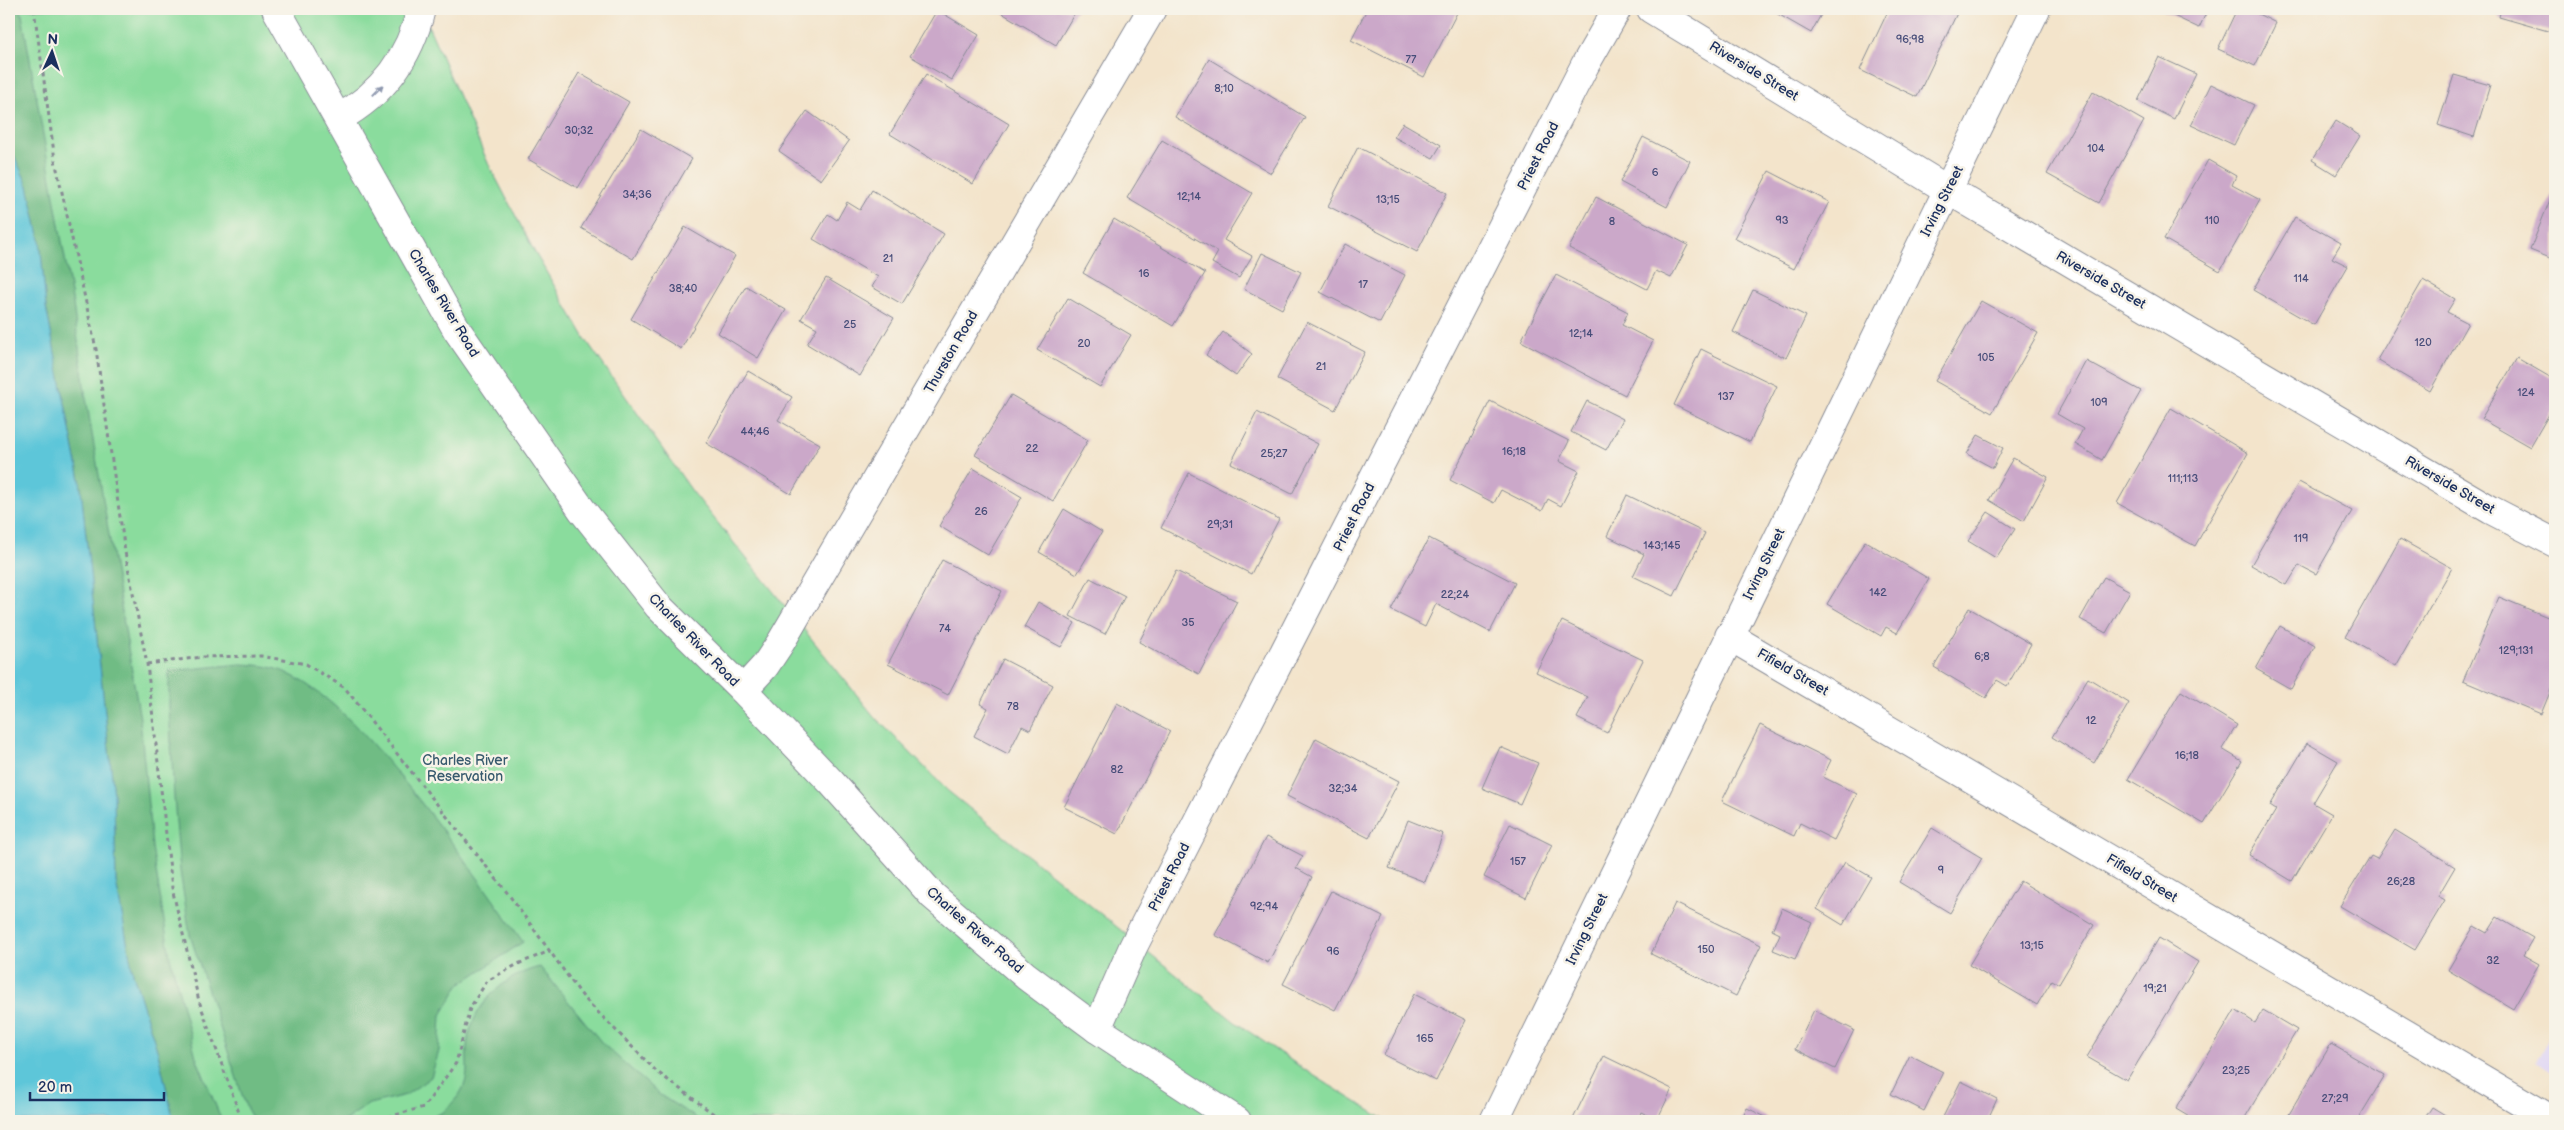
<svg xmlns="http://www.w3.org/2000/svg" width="2564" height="1130" font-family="'Balsamiq Sans',sans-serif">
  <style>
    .built { fill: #dfd5f5 }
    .green { fill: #8adc9d; stroke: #52867e }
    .forest { fill: #6fbc84; stroke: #457671 }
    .water { fill: #5dc6d9; stroke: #3c7a9c }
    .building { fill: #cba8c9 }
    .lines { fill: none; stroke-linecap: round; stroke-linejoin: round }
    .minor-casing { stroke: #878a94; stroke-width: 30 }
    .path { stroke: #878a94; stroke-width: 3; stroke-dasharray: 4 4; stroke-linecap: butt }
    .minor { stroke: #fff; stroke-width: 28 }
    .oneway { fill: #8d97ae }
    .labels { text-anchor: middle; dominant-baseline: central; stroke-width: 5; stroke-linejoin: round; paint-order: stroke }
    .number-label { font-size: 11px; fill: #474d79 }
    .street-label { font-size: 14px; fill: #1b2f5e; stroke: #f7f3e8 }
    .park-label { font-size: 14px; fill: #375a6e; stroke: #f7f3e8 }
  </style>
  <rect width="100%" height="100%" fill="#f7f3e8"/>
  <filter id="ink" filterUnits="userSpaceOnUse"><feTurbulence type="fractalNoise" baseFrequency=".02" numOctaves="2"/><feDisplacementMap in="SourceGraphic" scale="10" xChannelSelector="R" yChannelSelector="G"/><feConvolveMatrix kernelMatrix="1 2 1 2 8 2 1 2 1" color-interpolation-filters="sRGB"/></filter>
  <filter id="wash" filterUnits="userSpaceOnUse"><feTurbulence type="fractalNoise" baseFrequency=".0096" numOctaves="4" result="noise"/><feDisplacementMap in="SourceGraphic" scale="20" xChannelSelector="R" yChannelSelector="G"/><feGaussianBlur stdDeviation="1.12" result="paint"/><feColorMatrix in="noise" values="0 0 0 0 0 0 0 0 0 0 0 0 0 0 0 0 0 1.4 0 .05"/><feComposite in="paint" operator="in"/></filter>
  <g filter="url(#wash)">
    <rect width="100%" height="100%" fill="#f3e4cb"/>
    <polygon class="built" points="2555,1025 2555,1075 2536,1062"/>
    <polygon class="green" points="9,9 421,9 488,163 534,251 586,340 692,491 873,715 948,791 1235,1022 1305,1070 1387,1121 174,1121 158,1053 114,796 80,480 46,307 40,240 28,186 9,144"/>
    <g class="forest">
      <polygon points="9,9 21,9 73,304 85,392 140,719 152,847 170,957 196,1057 222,1121 174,1121 158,1053 133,974 116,882 114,796 80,480 46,307 40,240 28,186 9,144"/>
      <path d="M241,664C258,665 274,666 289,674C333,697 367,737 398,774C443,828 483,885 523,942L459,985L441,1015L439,1051L431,1077L406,1095L369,1104L344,1121H254L246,1107L190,935L180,871L174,797L169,707V671Z"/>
      <path d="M540,967L603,1044L660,1095L701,1121H389C407,1118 424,1121 441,1113C446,1111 449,1106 453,1102C476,1078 462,1062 469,1034C478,1000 506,975 540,967Z"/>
    </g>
    <polygon class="water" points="9,144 28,186 40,240 46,307 80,480 114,796 116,882 133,974 158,1053 174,1121 9,1121"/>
    <g id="blocks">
      <g class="building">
        <polygon points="995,9 1077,9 1056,45"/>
        <polygon points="1367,9 1459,9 1424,77 1351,40"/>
        <polygon points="1769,9 1824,9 1811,33"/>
        <polygon points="1889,9 1959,9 1917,97 1860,70"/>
        <polygon points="2159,9 2208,9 2199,28"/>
        <polygon points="2237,9 2248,9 2276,23 2255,66 2218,49"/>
        <polygon points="2501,9 2555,9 2555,33 2499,17"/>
        <polygon points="937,10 979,35 952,80 910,56"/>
        <polygon points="2159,57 2196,74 2174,119 2138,101"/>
        <polygon points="1209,59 1305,117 1271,173 1175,117"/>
        <polygon points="579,73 629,102 578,188 528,159"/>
        <polygon points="926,74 1009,124 973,184 890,134"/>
        <polygon points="2454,75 2490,85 2474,137 2438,125"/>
        <polygon points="2211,84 2254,105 2234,145 2191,125"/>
        <polygon points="2093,92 2144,121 2099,203 2047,174"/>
        <polygon points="807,111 849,141 821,180 779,151"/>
        <polygon points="2336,121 2360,136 2336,175 2312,160"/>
        <polygon points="1403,123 1441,145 1433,158 1394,137"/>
        <polygon points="641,129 692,159 633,259 581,228"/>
        <polygon points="1643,137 1690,161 1667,207 1620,182"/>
        <polygon points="1162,140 1252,193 1224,240 1252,256 1239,278 1212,263 1218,252 1127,198"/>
        <polygon points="1358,147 1447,193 1417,252 1328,206"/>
        <polygon points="2208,160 2236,176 2232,185 2260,200 2220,271 2164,239"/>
        <polygon points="1769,171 1829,202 1794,269 1734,238"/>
        <polygon points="2555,187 2555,260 2530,250"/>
        <polygon points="872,190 944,234 902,304 872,287 878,277 813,239 828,214 837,220 847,202 860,210"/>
        <polygon points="1596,197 1688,245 1671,278 1656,271 1647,289 1569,248"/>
        <polygon points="2295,217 2341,243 2332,258 2348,266 2314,325 2253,290"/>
        <polygon points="1114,219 1205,273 1173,326 1083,273"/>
        <polygon points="685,227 735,256 681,349 631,319"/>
        <polygon points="1345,244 1405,275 1380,323 1320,292"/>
        <polygon points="1262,253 1301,272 1282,309 1244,289"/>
        <polygon points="1556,275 1628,312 1622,325 1653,341 1625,395 1521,341"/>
        <polygon points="826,278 894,318 860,376 807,344 817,328 801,319"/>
        <polygon points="2423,280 2455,299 2447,312 2468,323 2430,391 2377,360"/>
        <polygon points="746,286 786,310 758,358 718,333"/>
        <polygon points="1753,290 1806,316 1786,358 1733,332"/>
        <polygon points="1068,298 1131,335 1100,387 1037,350"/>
        <polygon points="1981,301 2038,333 1992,413 1935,381"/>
        <polygon points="1307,322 1365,352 1335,410 1277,379"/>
        <polygon points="1223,332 1252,354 1236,376 1206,355"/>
        <polygon points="1701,349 1777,386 1750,442 1674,405"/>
        <polygon points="2517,358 2555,380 2555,404 2530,447 2481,419"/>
        <polygon points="2086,361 2141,391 2102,460 2075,444 2083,429 2057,414"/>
        <polygon points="748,371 792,397 778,420 820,444 791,494 706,443"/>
        <polygon points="1011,395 1088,440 1053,501 975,455"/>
        <polygon points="1490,401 1569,441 1559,461 1579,471 1561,506 1548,499 1542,511 1501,490 1494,503 1450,480"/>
        <polygon points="1587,401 1623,419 1606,450 1571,432"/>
        <polygon points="2171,408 2248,453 2195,546 2117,503"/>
        <polygon points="1257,412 1318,444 1292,494 1231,463"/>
        <polygon points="1978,435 2003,448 1993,468 1967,454"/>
        <polygon points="2013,458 2048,477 2024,521 1989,500"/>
        <polygon points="973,468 1022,497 988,555 939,526"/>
        <polygon points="1189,473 1279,519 1251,574 1161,528"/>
        <polygon points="2299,482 2352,511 2316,574 2299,565 2287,585 2251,565"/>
        <polygon points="1627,495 1705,533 1674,596 1633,576 1644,554 1607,536"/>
        <polygon points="1064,509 1102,532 1077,574 1039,552"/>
        <polygon points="1988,512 2015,529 1996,558 1968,541"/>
        <polygon points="1429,538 1515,583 1490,632 1436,604 1425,627 1391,610"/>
        <polygon points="2400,539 2452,568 2396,666 2345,637"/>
        <polygon points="1865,541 1929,579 1897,633 1886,627 1881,636 1827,604"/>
        <polygon points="942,560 1002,591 948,695 888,664"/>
        <polygon points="1176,571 1237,601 1199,674 1139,642"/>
        <polygon points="2104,577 2130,591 2106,633 2080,619"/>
        <polygon points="1090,578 1125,596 1105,634 1070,616"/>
        <polygon points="2499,597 2555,620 2555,680 2541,714 2463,681"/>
        <polygon points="1038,602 1075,623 1061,647 1024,627"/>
        <polygon points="1969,608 2031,644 2007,686 1997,680 1986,698 1934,667"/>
        <polygon points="1562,621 1643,660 1607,733 1577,718 1588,697 1536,672"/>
        <polygon points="2280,626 2315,646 2291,689 2256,669"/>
        <polygon points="1003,659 1053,685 1030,730 1022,726 1008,754 974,736 988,708 980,704"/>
        <polygon points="2088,678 2129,703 2094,763 2052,737"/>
        <polygon points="2181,691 2237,725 2222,749 2242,761 2204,824 2128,779"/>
        <polygon points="1117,703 1170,731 1117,834 1064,807"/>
        <polygon points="1760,725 1831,760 1823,777 1857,794 1834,840 1800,823 1794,836 1722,801"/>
        <polygon points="1316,738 1399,781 1369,838 1287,796"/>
        <polygon points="2307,743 2338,761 2313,803 2332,814 2292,881 2249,855 2276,810 2270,806"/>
        <polygon points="1500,747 1538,763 1520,804 1482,788"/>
        <polygon points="1408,820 1443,834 1425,882 1389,868"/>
        <polygon points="1510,824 1552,845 1526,898 1484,877"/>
        <polygon points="1932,828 1982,858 1950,913 1899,882"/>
        <polygon points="2395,830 2455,867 2438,896 2445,900 2415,950 2340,906 2371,856 2377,859"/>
        <polygon points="1266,837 1303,856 1296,868 1312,877 1268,963 1215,935"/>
        <polygon points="1845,862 1871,877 1843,925 1817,909"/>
        <polygon points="2020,881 2094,925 2059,984 2052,980 2037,1005 1969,965"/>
        <polygon points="1331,891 1383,917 1335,1010 1283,984"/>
        <polygon points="1675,903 1761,945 1736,996 1651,954"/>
        <polygon points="1782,908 1812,922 1795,959 1773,950 1780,934 1772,930"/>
        <polygon points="2497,917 2533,938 2523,955 2539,964 2513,1009 2448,970 2474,926 2487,933"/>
        <polygon points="2159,938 2198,962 2127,1080 2087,1057"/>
        <polygon points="1414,994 1466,1020 1436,1081 1384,1055"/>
        <polygon points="1814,1010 1854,1030 1835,1069 1795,1049"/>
        <polygon points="2235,1010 2255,1023 2263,1010 2297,1030 2243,1121 2196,1121 2176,1109"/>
        <polygon points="2331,1044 2385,1075 2357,1121 2285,1121"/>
        <polygon points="1910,1055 1943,1072 1924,1111 1891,1094"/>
        <polygon points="1604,1056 1672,1089 1657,1120 1641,1112 1637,1121 1572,1121"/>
        <polygon points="1961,1081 1997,1099 1987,1121 1946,1121 1942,1119"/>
        <polygon points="2432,1107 2455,1121 2423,1121"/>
        <polygon points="1747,1108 1774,1121 1741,1121"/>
      </g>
    </g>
  </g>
  <g filter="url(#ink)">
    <use href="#blocks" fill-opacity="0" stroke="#878a94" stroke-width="1"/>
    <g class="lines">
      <defs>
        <g id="minor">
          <polyline points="276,9 457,330 582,510 658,606 743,690 831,782 933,896 1026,976 1097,1029 1237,1121"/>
          <polyline points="1651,9 1948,190 2491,510 2555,543"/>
          <path d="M339,118C382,94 410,57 421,9"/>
          <polyline points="1729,636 2554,1121"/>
          <polyline points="743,690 765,666 781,642 1152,9"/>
          <polyline points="1097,1029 1133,947 1585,65 1617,9"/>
          <polyline points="1494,1121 2036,9"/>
        </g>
      </defs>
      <use href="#minor" class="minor-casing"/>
      <g class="path">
        <polyline points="34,9 55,160 96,349 125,552 147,664 172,888 199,1001 242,1121"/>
        <polyline points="147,664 202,657 261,656 306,664 345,688 509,895 583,997 656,1071 723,1121"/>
        <polyline points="373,1121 424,1107 456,1063 470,1008 487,981 518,964 550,951"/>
      </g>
      <use href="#minor" class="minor"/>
    </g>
    <defs><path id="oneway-solid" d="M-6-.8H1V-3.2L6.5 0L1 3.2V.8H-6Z" transform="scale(1.25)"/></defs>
    <use class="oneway" href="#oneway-solid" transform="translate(378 90) rotate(-46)"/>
  </g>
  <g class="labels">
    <g class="number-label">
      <text x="1910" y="39">96;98</text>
      <text x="1411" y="59">77</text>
      <text x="1224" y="88">8;10</text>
      <text x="579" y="130">30;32</text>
      <text x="2096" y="148">104</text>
      <text x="1655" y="172">6</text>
      <text x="637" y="194">34;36</text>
      <text x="1189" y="196">12;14</text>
      <text x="1388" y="199">13;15</text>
      <text x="1782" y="220">93</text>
      <text x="2212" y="220">110</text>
      <text x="1612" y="221">8</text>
      <text x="888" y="258">21</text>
      <text x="1144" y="273">16</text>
      <text x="2301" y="278">114</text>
      <text x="1363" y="284">17</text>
      <text x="683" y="288">38;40</text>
      <text x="850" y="324">25</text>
      <text x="1581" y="333">12;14</text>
      <text x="2423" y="342">120</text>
      <text x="1084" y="343">20</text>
      <text x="1986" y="357">105</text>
      <text x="1321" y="366">21</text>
      <text x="2526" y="392">124</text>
      <text x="1726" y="396">137</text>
      <text x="2099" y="402">109</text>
      <text x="755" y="431">44;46</text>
      <text x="1032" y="448">22</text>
      <text x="1514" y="451">16;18</text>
      <text x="1274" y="453">25;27</text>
      <text x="2183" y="478">111;113</text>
      <text x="981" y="511">26</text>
      <text x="1220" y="524">29;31</text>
      <text x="2301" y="538">119</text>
      <text x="1662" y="545">143;145</text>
      <text x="1878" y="592">142</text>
      <text x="1455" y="594">22;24</text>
      <text x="1188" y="622">35</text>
      <text x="945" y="628">74</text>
      <text x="2516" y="650">129;131</text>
      <text x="1982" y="656">6;8</text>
      <text x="1013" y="706">78</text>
      <text x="2091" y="720">12</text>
      <text x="2187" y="755">16;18</text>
      <text x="1117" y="769">82</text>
      <text x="1343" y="788">32;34</text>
      <text x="1518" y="861">157</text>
      <text x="1941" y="870">9</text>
      <text x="2401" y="881">26;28</text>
      <text x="1264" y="906">92;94</text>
      <text x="2032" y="945">13;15</text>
      <text x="1706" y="949">150</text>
      <text x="1333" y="951">96</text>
      <text x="2493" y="960">32</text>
      <text x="2155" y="988">19;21</text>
      <text x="1425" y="1038">165</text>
      <text x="2236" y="1070">23;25</text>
      <text x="2335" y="1098">27;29</text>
    </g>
    <g class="street-label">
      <text transform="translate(1754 71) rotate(31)">Riverside Street</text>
      <text transform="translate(1538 156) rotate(-63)">Priest Road</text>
      <text transform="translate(1942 201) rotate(-63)">Irving Street</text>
      <text transform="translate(2101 280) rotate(30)">Riverside Street</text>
      <text transform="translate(444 303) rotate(59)">Charles River Road</text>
      <text transform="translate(951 352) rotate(-60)">Thurston Road</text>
      <text transform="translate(2450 485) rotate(30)">Riverside Street</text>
      <text transform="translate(1354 517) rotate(-63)">Priest Road</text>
      <text transform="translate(1764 564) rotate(-64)">Irving Street</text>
      <text transform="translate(694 640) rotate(46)">Charles River Road</text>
      <text transform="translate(1793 672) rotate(30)">Fifield Street</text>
      <text transform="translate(1169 877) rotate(-63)">Priest Road</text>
      <text transform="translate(2142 878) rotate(31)">Fifield Street</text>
      <text transform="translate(1587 929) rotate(-64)">Irving Street</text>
      <text transform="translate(975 930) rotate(41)">Charles River Road</text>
    </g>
    <g class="park-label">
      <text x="465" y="760">Charles River<tspan x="465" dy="16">Reservation</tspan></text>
    </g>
  </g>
  <rect width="2564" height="1130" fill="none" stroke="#f7f3e8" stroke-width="30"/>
  <g transform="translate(52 52) rotate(3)" stroke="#f7f3e8" stroke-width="4" paint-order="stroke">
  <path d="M0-4L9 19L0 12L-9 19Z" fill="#1b2f5e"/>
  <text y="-8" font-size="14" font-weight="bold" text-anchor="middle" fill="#1b2f5e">N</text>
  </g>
  <path d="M30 1092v8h134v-8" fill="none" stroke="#1b2f5e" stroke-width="2.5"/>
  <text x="38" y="1092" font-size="15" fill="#1b2f5e" stroke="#f7f3e8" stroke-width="4" paint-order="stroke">20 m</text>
</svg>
